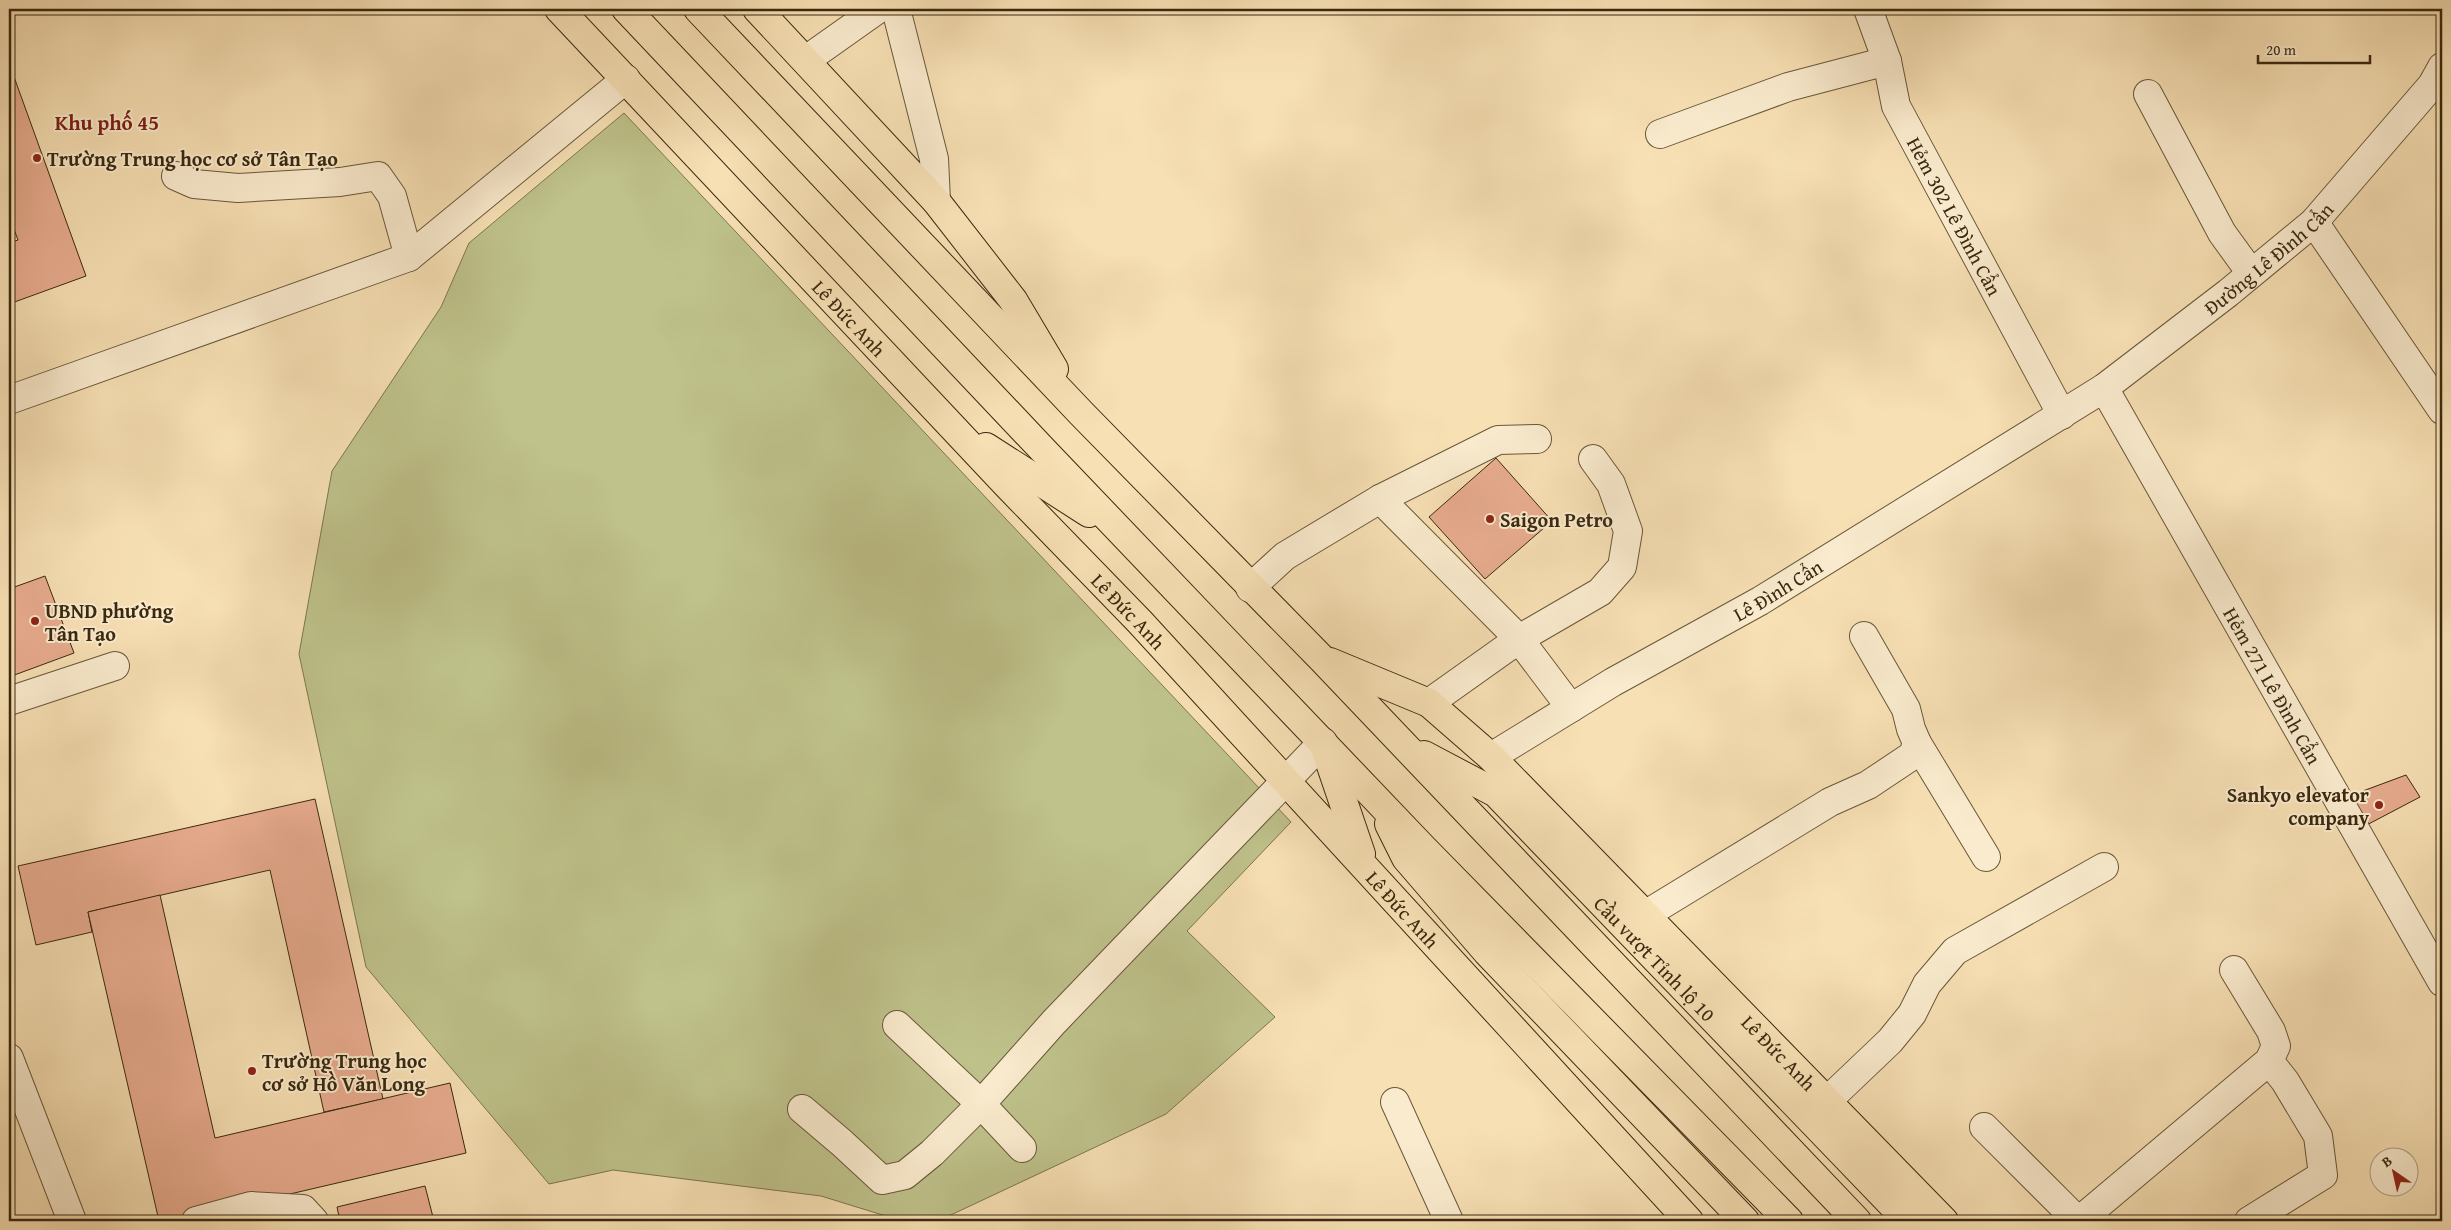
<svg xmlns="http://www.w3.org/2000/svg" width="2451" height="1230" font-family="'Gentium Book Plus',serif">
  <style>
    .green { fill: #bfc28b; stroke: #7c764e }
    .building { fill: #e8ac8f; stroke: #3a2910 }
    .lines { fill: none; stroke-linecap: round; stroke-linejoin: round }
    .minor-casing { stroke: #695739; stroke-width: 30 }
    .highway-casing { stroke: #3a2910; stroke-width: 30 }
    .minor { stroke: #faebce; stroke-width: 28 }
    .highway { stroke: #f7e0b4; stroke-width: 28 }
    .poi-dot { fill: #8f2418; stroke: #faebce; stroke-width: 2 }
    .labels { text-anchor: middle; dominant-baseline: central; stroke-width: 4; stroke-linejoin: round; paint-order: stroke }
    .poi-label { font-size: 20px; font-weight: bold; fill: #3a2910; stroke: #faebce; text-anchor: start }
    .street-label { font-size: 20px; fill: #3a2910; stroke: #faebce }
    .neighbourhood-label { font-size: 21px; font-weight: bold; fill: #7a1f14; stroke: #faebce }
  </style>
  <rect width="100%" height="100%" fill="#f7e0b4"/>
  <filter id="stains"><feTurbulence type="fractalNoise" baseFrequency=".004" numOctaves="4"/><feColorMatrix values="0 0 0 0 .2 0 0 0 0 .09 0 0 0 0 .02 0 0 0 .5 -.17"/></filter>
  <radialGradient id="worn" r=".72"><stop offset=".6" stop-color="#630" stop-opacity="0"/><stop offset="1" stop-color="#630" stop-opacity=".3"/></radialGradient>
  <polygon class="green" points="624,113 1291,822 1187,931 1275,1017 1166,1114 938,1221 902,1221 821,1196 613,1170 549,1184 366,967 299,654 332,471 441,307 469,243"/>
  <g class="building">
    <polygon points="9,63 86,276 9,304 9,243 18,240 9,216"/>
    <polygon points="1496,458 1552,521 1485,579 1429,517"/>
    <polygon points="45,576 74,653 9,677 9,589"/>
    <polygon points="2406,775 2420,797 2361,828 2352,812 2352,795"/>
    <polygon points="315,799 383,1099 324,1112 270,870 88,912 92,932 36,945 18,866"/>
    <polygon points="160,895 215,1138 450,1083 466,1153 174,1221 159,1221 88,912"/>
    <polygon points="425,1186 434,1221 340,1221 337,1207"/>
  </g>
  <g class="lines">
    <defs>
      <g id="minor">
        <polyline points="896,9 934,159 936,201"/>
        <path id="s1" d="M1868,9L1887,61L1896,106L2062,415"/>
        <polyline points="806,60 878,9"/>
        <polyline points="2148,94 2222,233 2251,273"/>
        <polyline points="1660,134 1788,87 1887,61"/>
        <polyline points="176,176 194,184 238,188 340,182 378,176 392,196 409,257"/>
        <polyline points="2314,222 2442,410"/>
        <path id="s2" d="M2104,388L2442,982"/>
        <polyline points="9,400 409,257 626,79"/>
        <polyline points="1380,499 1519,639 1571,708"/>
        <polyline points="1250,588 1285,556 1380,499 1498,440 1537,439"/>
        <polyline points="1864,636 1906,709 1911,729 1917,743 1986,857"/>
        <polyline points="9,701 115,666"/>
        <polyline points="1429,703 1519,639 1600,592 1622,567 1628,531 1611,484 1593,459"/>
        <path id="s3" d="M1491,757L1613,682L1760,601L2104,388L2228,293L2314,222L2432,85L2442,67"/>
        <polyline points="1645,915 1830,802 1868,785 1913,755 1917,743"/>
        <polyline points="897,1025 981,1104 1022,1148"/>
        <polyline points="9,1058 72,1221"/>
        <polyline points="1827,1101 1890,1041 1912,1014 1927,984 1955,951 2104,867"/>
        <polyline points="1395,1102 1449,1221"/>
        <polyline points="802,1109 842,1143 882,1180 905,1175 932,1153 981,1104 1054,1022 1323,742"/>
        <polyline points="1984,1127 2078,1221"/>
        <polyline points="196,1221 251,1206 303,1209 314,1221"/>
        <polyline points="2079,1221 2269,1061 2276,1046 2271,1031 2234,970"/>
        <polyline points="2249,1221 2323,1175 2318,1136 2285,1081 2269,1061"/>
      </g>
      <g id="highway">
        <path id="s4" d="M559,9L1007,485L1140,622L1689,1221"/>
        <polyline points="626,9 1043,450 1423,848 1789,1221"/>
        <polyline points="698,9 1081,413 1322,659 1857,1221"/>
        <polyline points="757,9 936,201 1013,300 1054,369"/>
        <polyline points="986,447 1089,513"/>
        <path id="s5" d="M1330,662L1429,703L1491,757L1944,1221"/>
        <polyline points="1326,751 1361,854"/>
        <path id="s6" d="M1424,755L1496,793L1908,1221"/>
        <polyline points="1389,824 1406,858 1487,952 1745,1221"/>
      </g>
    </defs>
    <use href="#minor" class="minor-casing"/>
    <use href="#highway" class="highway-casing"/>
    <use href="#minor" class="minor"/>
    <use href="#highway" class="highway"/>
  </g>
  <g class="poi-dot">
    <circle cx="37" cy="158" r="5"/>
    <circle cx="1490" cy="519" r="5"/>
    <circle cx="35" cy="621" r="5"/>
    <circle cx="2379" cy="805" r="5"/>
    <circle cx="252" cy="1071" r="5"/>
  </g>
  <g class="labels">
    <g class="poi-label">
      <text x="47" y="158">Trường Trung học cơ sở Tân Tạo</text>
      <text x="1500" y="519">Saigon Petro</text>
      <text x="45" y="610">UBND phường<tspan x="45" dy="23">Tân Tạo</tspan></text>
      <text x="2369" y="794" text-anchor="end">Sankyo elevator<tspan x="2369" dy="23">company</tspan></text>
      <text x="262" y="1060">Trường Trung học<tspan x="262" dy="23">cơ sở Hồ Văn Long</tspan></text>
    </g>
    <g class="street-label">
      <text stroke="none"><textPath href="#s1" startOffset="226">Hẻm 302 Lê Đình Cẩn</textPath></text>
      <text stroke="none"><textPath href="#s3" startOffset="925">Đường Lê Đình Cẩn</textPath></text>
      <text stroke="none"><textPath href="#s4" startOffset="424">Lê Đức Anh</textPath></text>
      <text stroke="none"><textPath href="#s3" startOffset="332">Lê Đình Cẩn</textPath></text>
      <text stroke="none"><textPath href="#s4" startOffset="829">Lê Đức Anh</textPath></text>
      <text stroke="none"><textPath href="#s2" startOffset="342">Hẻm 271 Lê Đình Cẩn</textPath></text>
      <text stroke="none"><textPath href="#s4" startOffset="1234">Lê Đức Anh</textPath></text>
      <text stroke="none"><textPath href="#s6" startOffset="311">Cầu vượt Tỉnh lộ 10</textPath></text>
      <text stroke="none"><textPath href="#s5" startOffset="602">Lê Đức Anh</textPath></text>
    </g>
    <g class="neighbourhood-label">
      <text x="107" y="122">Khu phố 45</text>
    </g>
  </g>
  <rect width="2451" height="1230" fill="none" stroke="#f7e0b4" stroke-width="30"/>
  <rect x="10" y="10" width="2431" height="1210" fill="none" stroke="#3a2910" stroke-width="2.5"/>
  <rect x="15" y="15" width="2421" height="1200" fill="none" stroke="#3a2910"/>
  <g transform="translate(2394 1172) rotate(326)"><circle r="24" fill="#faebce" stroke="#ad9d82"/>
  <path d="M0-4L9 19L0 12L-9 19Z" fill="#8f2418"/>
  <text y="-8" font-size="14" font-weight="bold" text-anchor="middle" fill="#3a2910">B</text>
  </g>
  <path d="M2258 55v8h112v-8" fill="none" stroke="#3a2910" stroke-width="2.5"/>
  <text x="2266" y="55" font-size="15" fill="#3a2910" stroke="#faebce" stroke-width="4" paint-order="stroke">20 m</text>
  <rect width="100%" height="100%" filter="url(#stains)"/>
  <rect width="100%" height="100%" fill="url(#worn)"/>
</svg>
